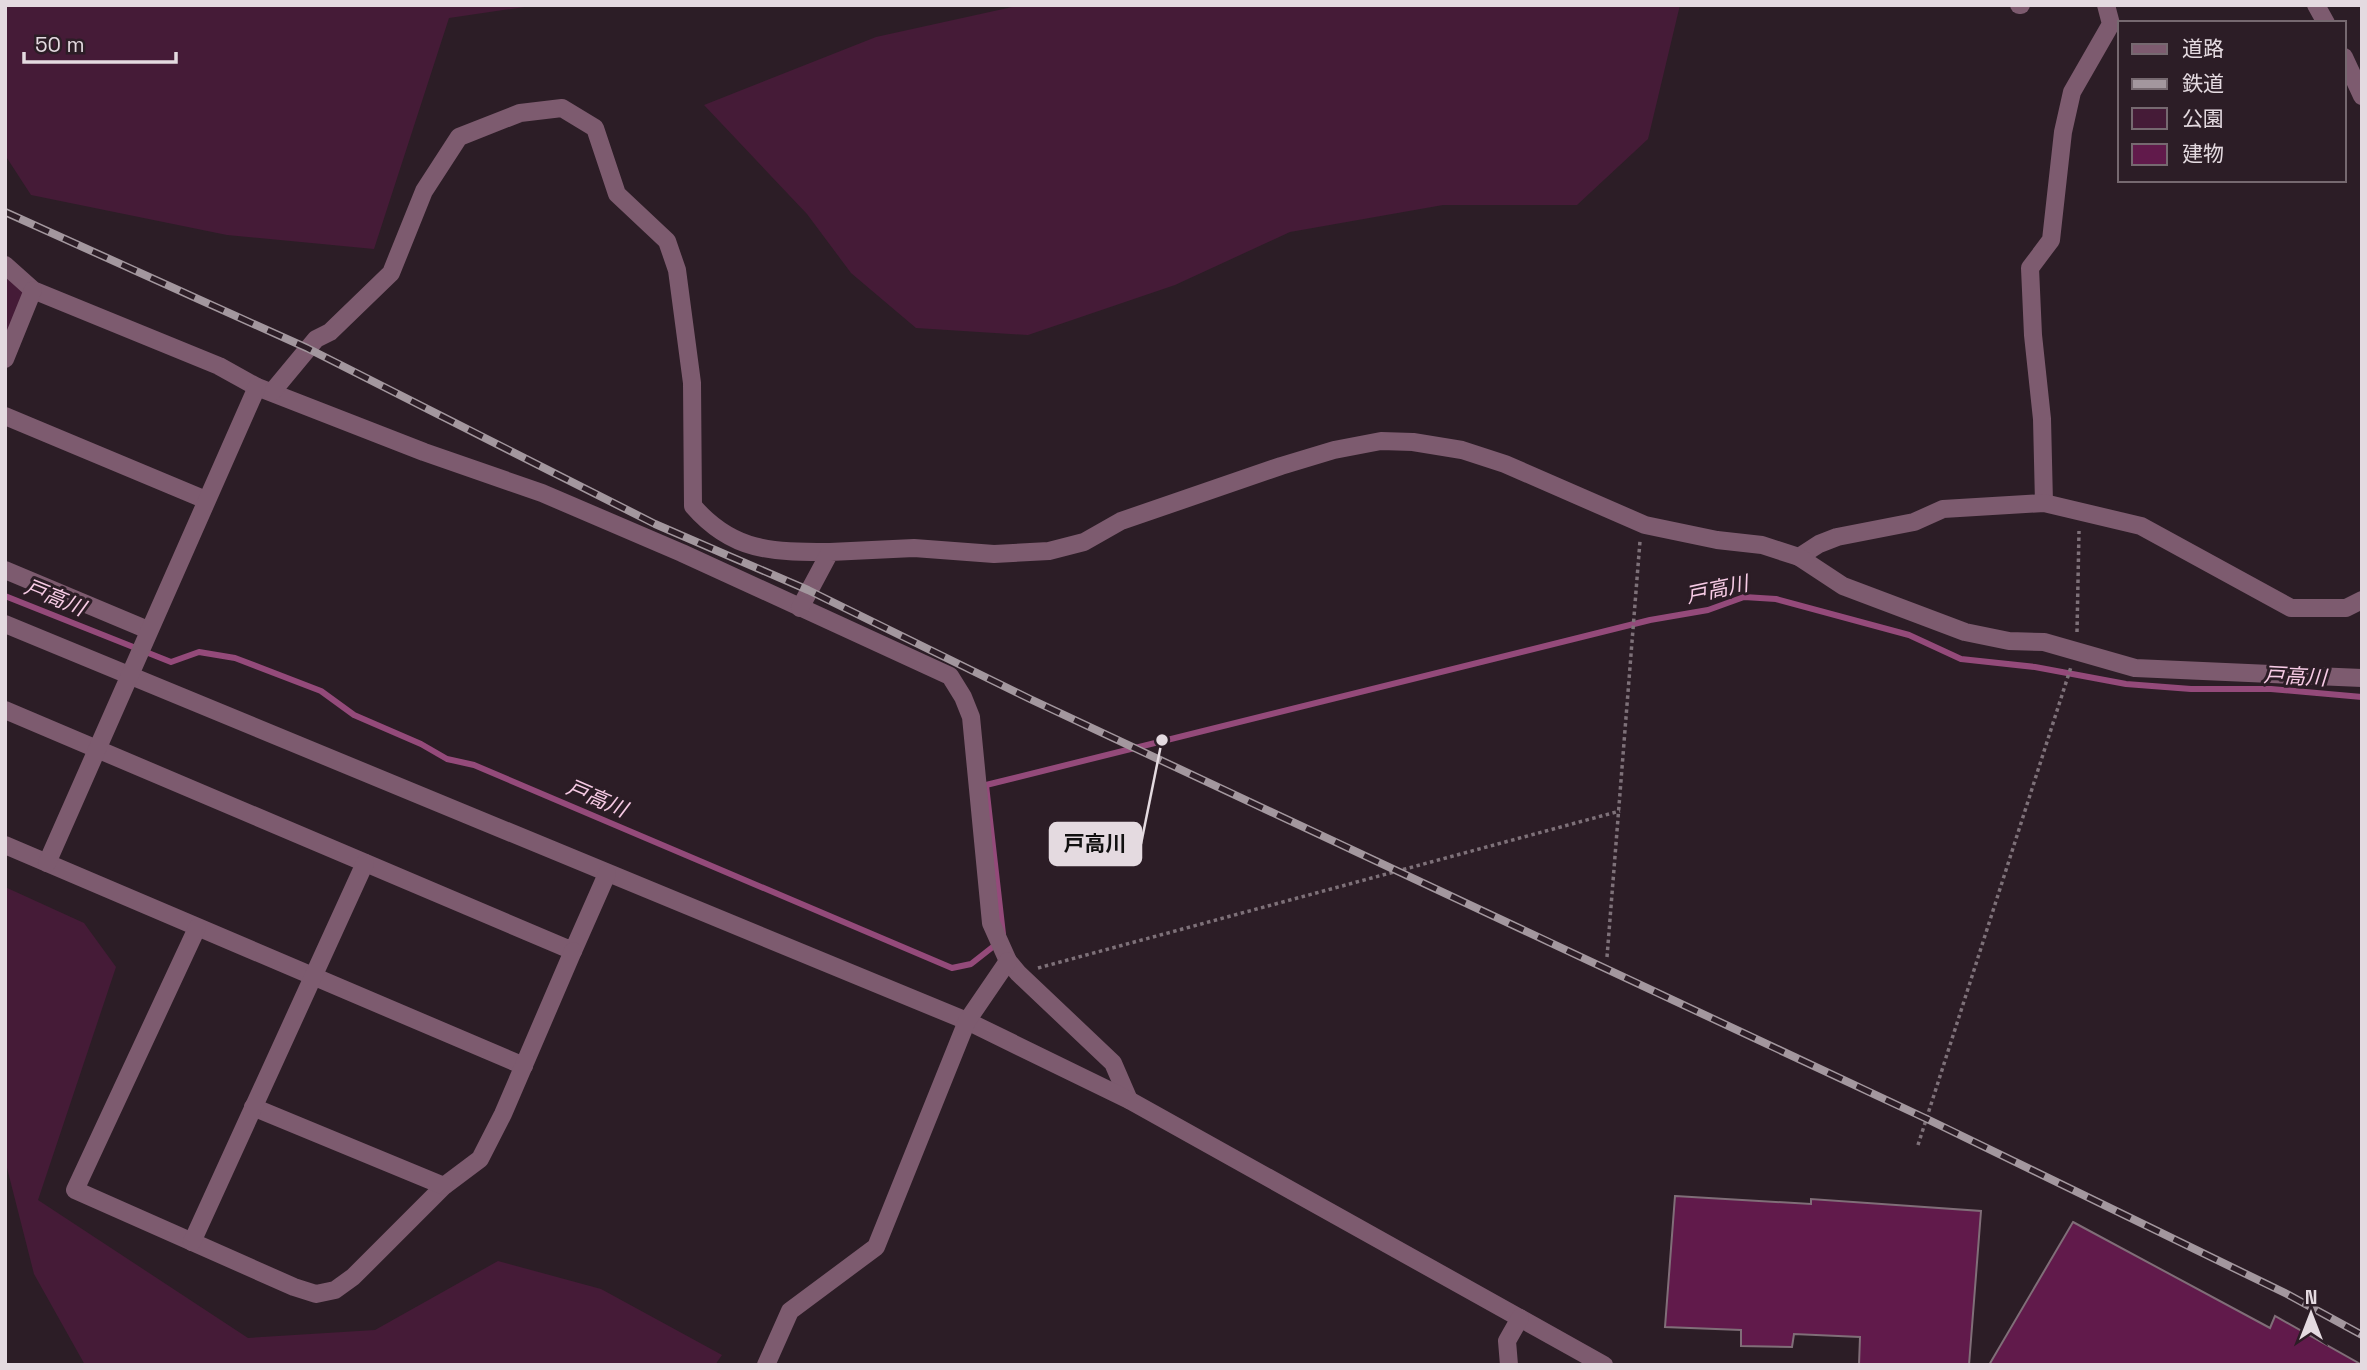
<svg xmlns="http://www.w3.org/2000/svg" width="2367" height="1370" font-family="'Space Grotesk','Noto Sans JP',sans-serif">
  <style>
    .green { fill: #451b37 }
    .lines { fill: none; stroke-linecap: round; stroke-linejoin: round }
    .stream { stroke: #944a7a; stroke-width: 6 }
    .building { fill: #611a4b; stroke: #806e78; stroke-width: 2 }
    .path { stroke: #7e7179; stroke-width: 3.5; stroke-dasharray: 3.5 3.5; stroke-linecap: butt }
    .minor { stroke: #7d5b6f; stroke-width: 18 }
    .rail-casing { stroke: #a3979e; stroke-width: 8 }
    .rail { stroke: #2c1d26; stroke-width: 5; stroke-dasharray: 16; stroke-linecap: butt }
    .labels { text-anchor: middle; dominant-baseline: central; stroke-width: 6; stroke-linejoin: round; paint-order: stroke }
    .water-label { font-size: 21px; font-style: italic; fill: #f7cbe5; stroke: #2c1d26 }
    .leader { fill: none; stroke: #e4dae0; stroke-width: 2.5 }
    .callout-dot { fill: #e4dae0; stroke: #2c1d26; stroke-width: 2.5 }
    .callout { fill: #e4dae0; stroke: #e4dae0; stroke-width: 2.5 }
    .callout-label { font-size: 21px; text-anchor: middle; font-weight: bold; fill: #111 }
  </style>
  <rect width="100%" height="100%" fill="#2c1d26"/>
  <g class="green">
    <polygon points="5,5 538,5 449,18 374,249 227,235 31,195 5,155"/>
    <polygon points="1021,5 1680,5 1648,139 1577,205 1443,205 1290,232 1175,285 1028,335 916,328 851,273 807,214 704,105 876,37"/>
    <polygon points="5,268 28,291 5,341"/>
    <polygon points="5,887 84,923 116,967 38,1200 248,1338 375,1330 498,1261 601,1289 722,1355 715,1365 85,1365 34,1274 5,1160"/>
  </g>
  <g class="lines">
    <g class="stream">
      <polyline points="5,596 171,662 199,652 235,658 321,691 354,715 421,744 447,759 474,765 952,968 971,964 999,942"/>
      <polyline points="1003,934 986,785 1650,620 1708,610 1744,597 1776,599 1909,635 1961,659 2035,667 2126,684 2191,689 2271,689 2362,697"/>
    </g>
  </g>
  <g class="building">
    <polygon points="1675,1196 1811,1204 1811,1199 1981,1211 1969,1365 1859,1365 1860,1337 1794,1334 1792,1347 1741,1346 1741,1330 1665,1327"/>
    <polygon points="2073,1222 2270,1328 2275,1316 2362,1365 1989,1365"/>
  </g>
  <g class="lines">
    <g class="path">
      <polyline points="2077,632 2079,531"/>
      <polyline points="1607,957 1640,541"/>
      <polyline points="1038,968 1620,811"/>
      <polyline points="1918,1145 2071,667"/>
    </g>
    <g class="minor">
      <polyline points="2019,5 2021,5"/>
      <polyline points="2316,5 2326,23"/>
      <polyline points="2344,57 2362,96"/>
      <polyline points="5,265 33,290 219,366 257,387 424,452 542,493 682,553 950,676 963,697 971,717 991,923 1008,961 1018,973 1113,1063 1129,1100"/>
      <polyline points="5,359 33,290"/>
      <path d="M272,392L316,339L330,332L391,273L424,191L459,137L520,113L562,108L595,128L617,194L667,241L677,270L692,383L693,506C733,552 772,552 830,552"/>
      <polyline points="5,416 206,500"/>
      <polyline points="2044,503 2042,419 2033,335 2030,268 2051,240 2063,132 2072,92 2111,24 2106,5"/>
      <polyline points="1799,557 1819,544 1837,537 1914,522 1943,509 2044,503 2141,526 2291,608 2346,608 2362,600"/>
      <polyline points="5,570 148,630"/>
      <polyline points="800,608 830,552 914,548 994,554 1049,551 1084,542 1121,521 1281,466 1334,450 1381,441 1413,442 1462,450 1505,464 1645,525 1717,540 1762,545 1799,557 1843,586 1965,632 2009,641 2044,642 2135,668 2362,678"/>
      <polyline points="5,624 967,1021 1129,1100 1604,1365"/>
      <polyline points="5,710 573,951 607,874"/>
      <polyline points="5,845 524,1066"/>
      <polyline points="47,863 257,387"/>
      <polyline points="197,928 75,1190 294,1287 316,1294 335,1290 353,1277 444,1186 480,1159 503,1114 573,951"/>
      <polyline points="253,1107 444,1186"/>
      <polyline points="192,1242 365,863"/>
      <polyline points="766,1365 790,1311 876,1247 967,1021 1008,961"/>
      <polyline points="1509,1365 1507,1341 1520,1318"/>
    </g>
    <defs>
      <polyline id="rail" points="5,212 307,348 655,524 808,590 1030,699 1927,1119 2287,1294 2362,1335"/>
    </defs>
    <use href="#rail" class="rail-casing"/>
    <use href="#rail" class="rail"/>
  </g>
  <g class="labels">
    <g class="water-label">
      <text transform="translate(1717 589) rotate(-12)">戸高川</text>
      <text transform="translate(55 597) rotate(22)">戸高川</text>
      <text transform="translate(2295 676) rotate(3)">戸高川</text>
      <text transform="translate(597 798) rotate(23)">戸高川</text>
    </g>
  </g>
  <path class="leader" d="M1162 740L1141 844"/>
  <circle class="callout-dot" cx="1162" cy="740" r="7"/>
  <rect class="callout" x="1050" y="823" width="91" height="42" rx="7"/>
  <g class="callout-label">
    <text x="1095" y="851">戸高川</text>
  </g>
  <rect width="2367" height="1370" fill="none" stroke="#e4dae0" stroke-width="14"/>
  <rect x="2118" y="21" width="228" height="161" fill="#2c1d26" stroke="#766970" stroke-width="2"/>
  <rect x="2132" y="44" width="35" height="10" fill="#7d5b6f" stroke="#766970" stroke-width="2"/>
  <text x="2182" y="56" font-size="21" fill="#e4dae0">道路</text>
  <rect x="2132" y="79" width="35" height="10" fill="#a3979e" stroke="#766970" stroke-width="2"/>
  <text x="2182" y="91" font-size="21" fill="#e4dae0">鉄道</text>
  <rect x="2132" y="108" width="35" height="21" fill="#451b37" stroke="#766970" stroke-width="2"/>
  <text x="2182" y="126" font-size="21" fill="#e4dae0">公園</text>
  <rect x="2132" y="144" width="35" height="21" fill="#611a4b" stroke="#766970" stroke-width="2"/>
  <text x="2182" y="161" font-size="21" fill="#e4dae0">建物</text>
  <g transform="translate(2311 1314)" stroke="#2c1d26" stroke-width="5" paint-order="stroke">
  <path d="M0-5L12 26L0 18L-12 26Z" fill="#e4dae0"/>
  <text y="-10" font-size="19" font-weight="bold" text-anchor="middle" fill="#e4dae0">N</text>
  </g>
  <path d="M24 52v10h152v-10" fill="none" stroke="#e4dae0" stroke-width="3.5"/>
  <text x="35" y="52" font-size="21" fill="#e4dae0" stroke="#2c1d26" stroke-width="5" paint-order="stroke">50 m</text>
</svg>
